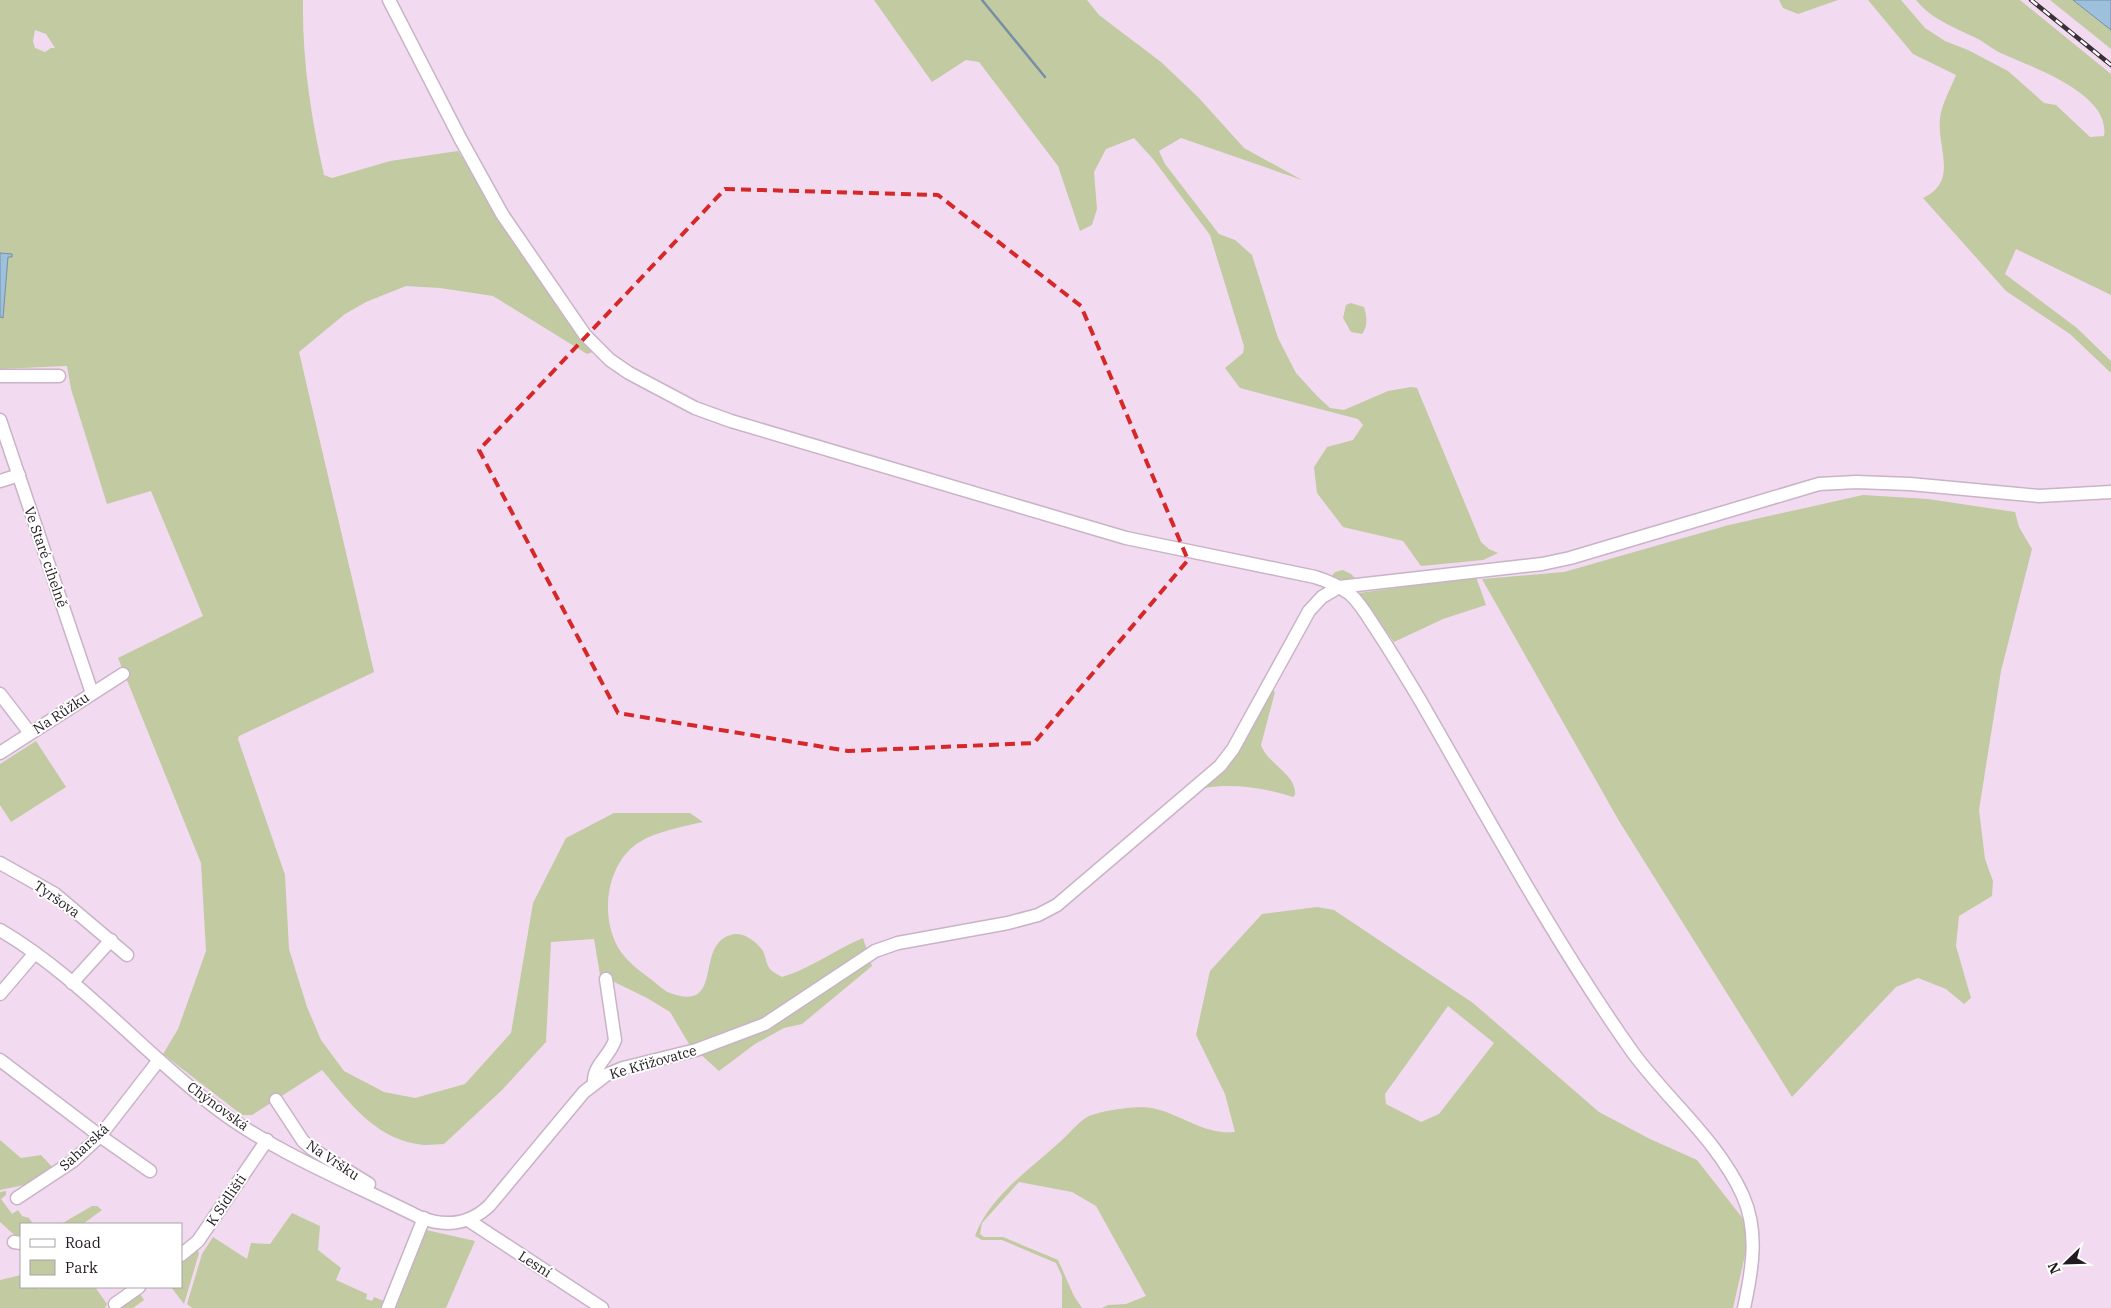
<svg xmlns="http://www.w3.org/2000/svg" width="2111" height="1308" font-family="'IBM Plex Serif',serif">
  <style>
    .green { fill: #c1caa1; fill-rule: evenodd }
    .water { fill: #9dc0dd; stroke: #788ea5 }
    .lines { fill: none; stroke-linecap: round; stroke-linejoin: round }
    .stream { stroke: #788ea5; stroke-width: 2.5 }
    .minor-casing { stroke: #c9b3c7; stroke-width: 15 }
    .minor { stroke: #fff; stroke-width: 12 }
    .rail-casing { stroke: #3a3038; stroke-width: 4.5 }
    .rail { stroke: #fff; stroke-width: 2.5; stroke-dasharray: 8; stroke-linecap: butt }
    .marked { fill: none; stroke: #d62828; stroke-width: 4; stroke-dasharray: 10 6; stroke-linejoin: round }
    .labels { text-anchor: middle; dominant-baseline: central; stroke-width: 4; stroke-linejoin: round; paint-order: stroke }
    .street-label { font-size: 14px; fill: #221a21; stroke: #fff }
  </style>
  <rect width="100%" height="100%" fill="#f2dbf0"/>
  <g class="green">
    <path d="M0,0H303C302,60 311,117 324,175L332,178L390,161L458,151L558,306L593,352L587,354L493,296L440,288L406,286L366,302L345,314L299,352L374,672L239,736L238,739L285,875L289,949L307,1007L321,1040L344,1071L384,1092L415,1098L465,1084L511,1033L533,903L566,838L614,813H690L703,822C681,827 657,831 638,843C605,865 599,920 621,952C629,963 641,972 652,980C657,984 664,991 670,993C728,1014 691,939 736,934C745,933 758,943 763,951C766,957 766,964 770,969C772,972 779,975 782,977C812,968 836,949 863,938L872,966L802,1024L784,1028L755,1044L719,1071L689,1044L670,1012L647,998L600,975L594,939L551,942L546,1042L502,1090L444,1144C436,1144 426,1146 417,1144C375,1138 348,1101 322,1070L252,1115H242L163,1054L178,1029L206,951L201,863L118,658L203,616L151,491L107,504L71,389L67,366L0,369ZM35,30L46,34L55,48H51L45,52L35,48L33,41Z"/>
    <polygon points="874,0 1087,0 1099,15 1161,62 1198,97 1244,148 1302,180 1181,138 1159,151 1165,164 1219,234 1235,240 1252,255 1278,338 1296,373 1317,396 1330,408 1344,410 1388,391 1411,387 1417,388 1481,542 1489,549 1498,553 1483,560 1421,566 1403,541 1343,527 1317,493 1314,467 1327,447 1353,440 1363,425 1358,419 1240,388 1225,368 1243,353 1244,346 1210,235 1153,159 1134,138 1106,149 1094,172 1097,209 1092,225 1080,231 1058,166 979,62 966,60 932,82"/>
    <polygon points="1779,0 1838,0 1798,14 1783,8"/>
    <path d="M1868,0H1901L1925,28L1945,41L1968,50L2008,71L2044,103L2056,105L2090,137L2104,136C2111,93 2031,67 2003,54C1995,51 1988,45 1980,40C1957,28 1933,21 1916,0H2020L2111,74V295L2016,249L2005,274L2077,328L2111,361V373L2070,334L2006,291L1923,198C1959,181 1937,149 1940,119C1941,105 1951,88 1956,75L1913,54Z"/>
    <polygon points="2050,0 2073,0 2111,30 2111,49"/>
    <path d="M1351,303L1364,307C1367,317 1368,326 1362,334L1351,332L1343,318L1346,305Z"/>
    <polygon points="1863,495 1928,499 2015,512 2019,527 2032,549 2001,671 1979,810 1985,859 1993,881 1992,896 1959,916 1956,946 1971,998 1964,1004 1946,989 1918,978 1896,987 1792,1097 1619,821 1482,579 1564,572 1729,525"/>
    <polygon points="1343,570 1351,574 1356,579 1343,580 1331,577 1335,572"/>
    <polygon points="1476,577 1486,605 1443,619 1394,642 1359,593"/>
    <path d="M1270,689L1275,692L1261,745C1267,764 1297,774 1295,795L1293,797C1264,788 1235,783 1205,788C1237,763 1250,724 1270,689Z"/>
    <polygon points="36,741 66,787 11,822 0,805 0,764"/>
    <path d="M1317,907L1334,910L1473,1003L1599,1112L1650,1139L1697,1160L1751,1229L1733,1308H1102L1108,1305L1126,1304L1146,1296L1096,1206L1072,1192L1019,1182L982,1223L980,1234L984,1237H1003L1058,1260L1074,1296L1082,1308H1062V1276L1056,1263L1002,1240H982L975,1236C989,1196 1031,1169 1061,1141C1069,1134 1079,1121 1089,1116C1104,1110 1141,1104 1156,1109C1184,1116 1205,1135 1235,1132L1225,1094L1196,1035L1210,971L1262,914ZM1448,1006L1494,1043L1439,1114L1421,1122L1386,1104L1385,1094Z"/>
    <polygon points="0,1140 21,1158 41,1155 54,1169 24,1185 0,1190"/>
    <polygon points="6,1191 6,1195 1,1199 12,1214 18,1210 22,1216 29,1218 33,1224 21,1224 21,1241 0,1222 0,1192"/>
    <polygon points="92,1206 97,1206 102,1210 83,1224 61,1224"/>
    <polygon points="292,1213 320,1226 318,1250 341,1268 336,1280 367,1294 366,1299 372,1301 374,1297 386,1302 382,1308 192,1308 187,1304 202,1254 213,1237 247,1259 251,1243 270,1244"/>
    <polygon points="422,1229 475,1241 446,1308 392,1308"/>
    <polygon points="198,1250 199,1253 184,1304 171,1287 181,1287 181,1263"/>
    <polygon points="21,1275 21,1287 37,1287 38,1289 44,1287 95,1287 107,1304 105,1308 0,1308 0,1280"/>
    <polygon points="140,1294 144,1300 133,1308 121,1308"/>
  </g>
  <g class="water">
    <polygon points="2073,0 2111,0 2111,30"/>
    <polygon points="0,253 12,254 12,257 8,257 3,318 0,317"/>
  </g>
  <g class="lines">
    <polyline class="stream" points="982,0 1045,77"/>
    <defs>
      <g id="minor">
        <path d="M389,0L460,138L502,214L585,335L610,360L629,373L695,408L731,421L1126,538L1315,577C1328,581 1339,586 1350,594C1360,603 1367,615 1374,626C1390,650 1405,675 1420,700C1488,818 1553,939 1631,1050C1666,1099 1718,1140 1743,1196C1759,1232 1752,1271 1744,1308"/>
        <polyline points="0,376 59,376"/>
        <polyline points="0,420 92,693"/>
        <polyline points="0,481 19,475"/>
        <polyline points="0,694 30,733"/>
        <polyline points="0,753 123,674"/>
        <polyline points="0,863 55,894 127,955"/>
        <path d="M0,930C80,977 142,1052 216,1108C273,1152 354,1184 419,1217C444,1227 469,1225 489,1206L584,1092L606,1075L623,1068L696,1050L765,1024L875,951L898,943L1008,923L1038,915L1057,905L1220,766L1233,749L1309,611L1322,597L1339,587L1542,564L1570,558L1819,484L1856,482L1910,484L2039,496L2111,492"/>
        <polyline points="72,983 111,940"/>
        <polyline points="0,994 35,953"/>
        <polyline points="0,1060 100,1136 150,1171"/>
        <path d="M594,1083C593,1065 610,1056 615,1040L606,979"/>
        <polyline points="276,1100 303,1141 312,1149 369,1184"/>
        <polyline points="17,1198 73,1161 100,1136 159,1060"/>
        <polyline points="468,1220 602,1308"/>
        <polyline points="14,1242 21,1243"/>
        <polyline points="181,1255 198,1241 267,1140"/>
        <polyline points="115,1304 139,1287"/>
        <polyline points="388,1308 424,1218"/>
      </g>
    </defs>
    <use href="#minor" class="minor-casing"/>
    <use href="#minor" class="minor"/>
    <defs>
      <polyline id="rail" points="2031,0 2111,65"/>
    </defs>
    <use href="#rail" class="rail-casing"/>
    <use href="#rail" class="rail"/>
  </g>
  <path class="marked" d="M725,189L938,195L1081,306L1188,560L1034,743L848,751L618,713L479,450Z"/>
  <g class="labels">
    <g class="street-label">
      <text transform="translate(46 557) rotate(71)">Ve Staré cihelně</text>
      <text transform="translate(61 713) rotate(-33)">Na Růžku</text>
      <text transform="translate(57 899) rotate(35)">Tyršova</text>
      <text transform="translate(653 1062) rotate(-16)">Ke Křižovatce</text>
      <text transform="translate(218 1106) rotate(36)">Chýnovská</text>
      <text transform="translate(84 1147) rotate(-43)">Saharská</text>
      <text transform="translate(333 1160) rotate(34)">Na Vršku</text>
      <text transform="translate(226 1200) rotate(-56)">K Sídlišti</text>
      <text transform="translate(535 1264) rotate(33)">Lesní</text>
    </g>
  </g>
  <rect x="20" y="1223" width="162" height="65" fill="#ffffff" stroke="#a7a3a6"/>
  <rect x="30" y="1239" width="25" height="8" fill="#ffffff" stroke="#a7a3a6"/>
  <text x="65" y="1248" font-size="15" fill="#221a21">Road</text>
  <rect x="30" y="1260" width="25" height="15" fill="#c1caa1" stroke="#a7a3a6"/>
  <text x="65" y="1273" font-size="15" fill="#221a21">Park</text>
  <g transform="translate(2066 1263) rotate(247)" stroke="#ffffff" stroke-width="4" paint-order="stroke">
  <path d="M0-4L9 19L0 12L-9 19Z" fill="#221a21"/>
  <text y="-8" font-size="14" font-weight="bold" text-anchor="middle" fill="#221a21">N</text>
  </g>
</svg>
